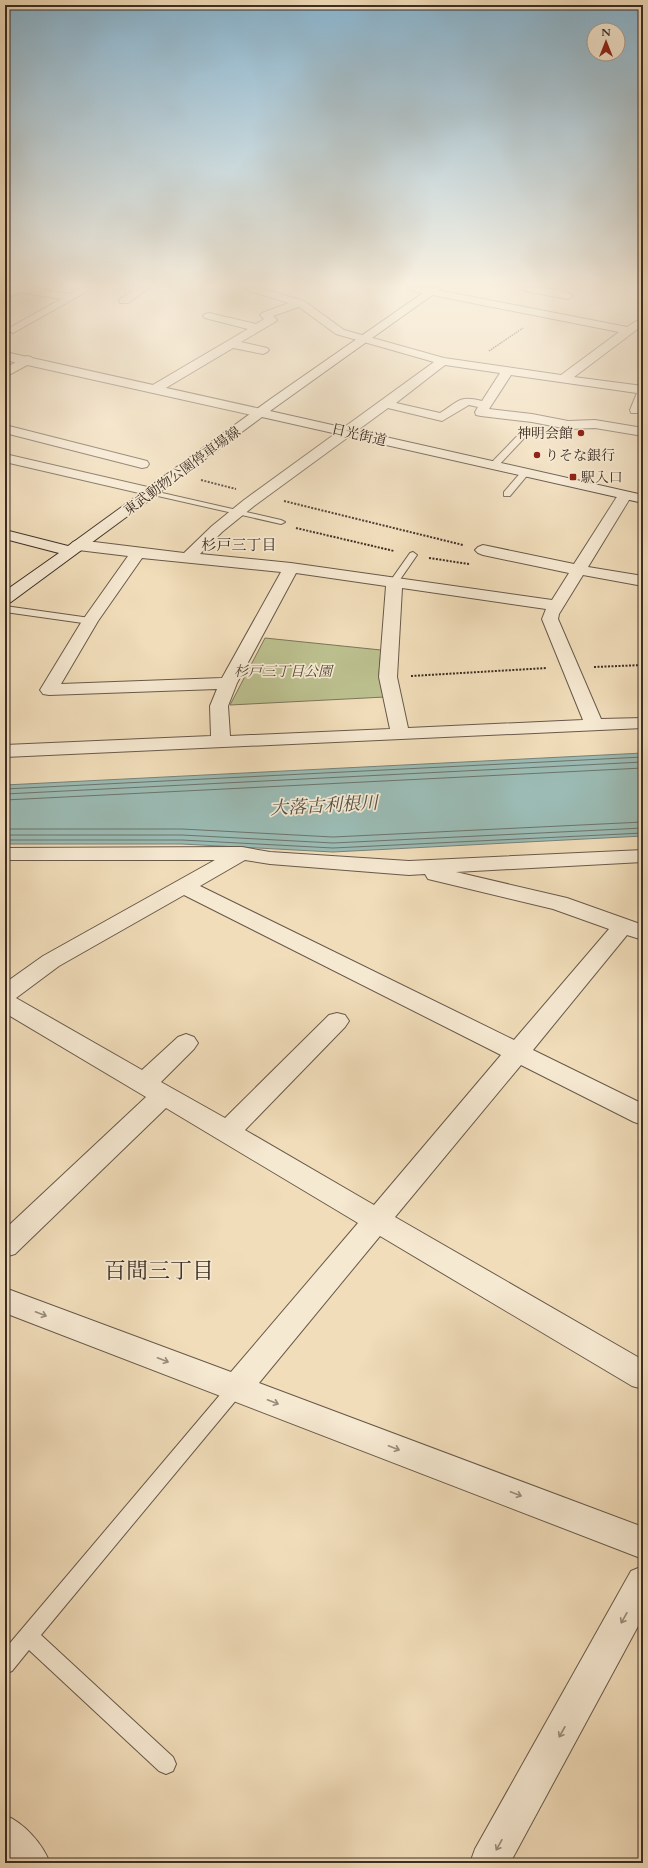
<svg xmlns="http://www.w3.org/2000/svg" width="648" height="1868" font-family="Cardo,'Noto Serif JP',serif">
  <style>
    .green { fill: #bcc08f; stroke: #7c765a }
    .water { fill: #9bbbb4; stroke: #75827a }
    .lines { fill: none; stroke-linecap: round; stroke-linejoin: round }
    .shore { stroke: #6c746c; stroke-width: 1 }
    .service-casing { stroke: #69594a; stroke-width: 2 }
    .minor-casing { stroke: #69594a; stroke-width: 2 }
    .tertiary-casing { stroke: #69594a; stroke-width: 2 }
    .secondary-casing { stroke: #3c2d24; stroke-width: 2 }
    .trunk-casing { stroke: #3c2d24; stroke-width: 2 }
    .path-far1 { stroke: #3c2d24; stroke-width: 1.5; stroke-dasharray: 1.5 1; stroke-linecap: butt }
    .path { stroke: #3c2d24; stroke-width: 2; stroke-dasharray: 2 1.5; stroke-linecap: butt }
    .service { fill: #f6e9d2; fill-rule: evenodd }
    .minor { fill: #f6e9d2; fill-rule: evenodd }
    .tertiary { fill: #f6e9d2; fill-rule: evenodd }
    .secondary { fill: #f6e9d2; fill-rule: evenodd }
    .trunk { fill: #e8be7d; fill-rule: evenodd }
    .oneway { stroke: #998b7b }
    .poi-dot { fill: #8f2418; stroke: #f6e9d2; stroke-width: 1.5 }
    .labels { text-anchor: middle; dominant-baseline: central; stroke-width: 3.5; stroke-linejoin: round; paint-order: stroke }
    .far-poi-label { font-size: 14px; fill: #3c2d24; stroke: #f6e9d2; text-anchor: start }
    .far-street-label { font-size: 14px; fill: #3c2d24; stroke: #f6e9d2 }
    .far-park-label { font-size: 14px; font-style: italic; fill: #564a39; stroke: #f6e9d2 }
    .far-neighbourhood-label { font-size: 15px; fill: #3c2d24; stroke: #f6e9d2 }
    .water-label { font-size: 18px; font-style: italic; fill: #545048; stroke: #f6e9d2 }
    .near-neighbourhood-label { font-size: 22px; fill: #3c2d24; stroke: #f6e9d2 }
  </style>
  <rect width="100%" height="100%" fill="#f1ddba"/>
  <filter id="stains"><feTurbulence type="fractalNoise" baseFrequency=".005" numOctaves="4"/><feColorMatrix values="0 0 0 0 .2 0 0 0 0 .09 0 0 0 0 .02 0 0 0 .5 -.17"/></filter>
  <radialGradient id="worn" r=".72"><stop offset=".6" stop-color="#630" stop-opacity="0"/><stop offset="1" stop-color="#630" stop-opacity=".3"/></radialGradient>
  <polygon class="green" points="265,638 381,650 379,674 385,697 230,705"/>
  <polygon class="water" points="643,753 643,836 333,852 182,844 5,844 5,785"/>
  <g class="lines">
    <g class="shore">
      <polyline points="5,789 643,757"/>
      <polyline points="5,794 643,762"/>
      <polyline points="5,800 643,768"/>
      <polyline points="5,829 182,829 333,837 643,822"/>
      <polyline points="5,835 182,835 333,843 643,828"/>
      <polyline points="5,840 182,840 333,848 643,833"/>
    </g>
    <defs>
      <g id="service">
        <polygon points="522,431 529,433 497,467 491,467 491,463"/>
        <polygon points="523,470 530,472 510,496 504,496 504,492"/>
        <polygon points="149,490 281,520 285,522 281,524 149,494"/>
        <polygon points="413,552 417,555 397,584 391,584 391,580 410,553"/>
        <polygon points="5,606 90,618 94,621 90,624 5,612"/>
        <polygon points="236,1381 242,1383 244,1388 242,1393 41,1635 173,1757 176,1764 173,1771 166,1774 159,1771 29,1650 12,1671 5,1674 5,1649 230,1383"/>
      </g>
      <g id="minor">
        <polygon points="15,288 31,288 70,294 81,288 93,288 13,333 7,330 9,328 61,299 19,292 15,291"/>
        <polygon points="137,288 149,288 128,303 120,303 119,301 120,299"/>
        <path d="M245,288H260L304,301L344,330L444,358L561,375L619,332L412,291L407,288H427L627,327L643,317V325L574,377L643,386V409L641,413H631L630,410L637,393L511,375L489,409L532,414L568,421L595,420L643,428V436L595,428L568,429L532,422L481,416L476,415L475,412L478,407L469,405L442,421L388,408L254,506L222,532L200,554L291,563L552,600L569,573L483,555L478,553L475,550L478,547L483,545L574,564L620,492H630L632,495L588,567L643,576V586L583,575L559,614L558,619L601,719L643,718V728L5,757V745L211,736L210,706L217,689L49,695L43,694L40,690L82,621L128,556L78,550L73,548L70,545L73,542L78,540L184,553L212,526L244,500L434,362L336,334L299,307L273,316L277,320L275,322L241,342L267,348L269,350L267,352L263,354L233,348L159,392H151L149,389L151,386L248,329L205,318L203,316L205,314L209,313L256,324L264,319L260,315L262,313L289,303L246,290ZM445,365L500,373L482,401C459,395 459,401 440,413L396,403ZM142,558L281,572L222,678L61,684L98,621ZM296,573L386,586L379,677L390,729L230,736L228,706L237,683ZM402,588L546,609L542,619L583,720L408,728L397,677Z"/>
        <path d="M519,288C529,287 566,288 573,296L568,299L524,291Z"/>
        <polygon points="27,356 31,357 33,360 31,363 5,377 5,368"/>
        <polygon points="5,425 147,461 149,464 147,467 142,468 5,433"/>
        <polygon points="5,454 152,488 157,489 159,492 157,495 152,496 5,462"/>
        <path d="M242,847L270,852L409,861L643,850V862L456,872L567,898L643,925V940L627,935L533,1050L643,1104V1125L634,1122L521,1065L395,1217L643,1360V1389L632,1386L380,1236L259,1383L643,1527V1559L5,1313V1288L231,1372L358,1223L166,1108L15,1254L5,1257V1229L146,1097L5,1013V983L43,956L215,860H5V848ZM245,860L270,864L409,875L425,874L428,879L553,909L609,929L514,1040L200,886ZM184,895L501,1055L374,1205L245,1130L345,1027L349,1021L345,1015L337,1013L329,1015L225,1118L161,1082L194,1049L198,1043L194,1037L186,1034L178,1037L142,1070L16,998L59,966Z"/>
        <polygon points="643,1566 643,1617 510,1863 470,1863 475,1849 631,1571"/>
        <path d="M5,1815C25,1824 42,1843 50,1863H5Z"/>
      </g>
      <g id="tertiary">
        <polygon points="14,288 27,288 26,290 5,299 5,292"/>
        <polygon points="5,352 261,409 266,410 267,413 266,416 261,417 5,360"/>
      </g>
      <polygon id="secondary" points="430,288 442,288 270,411 643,495 643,503 262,417 11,602 5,604 5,591 59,553 5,539 5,530 68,546 272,398"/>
      <polygon id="trunk" points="637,288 643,288 643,291 638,290"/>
    </defs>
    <use href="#service" class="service-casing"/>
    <use href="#minor" class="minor-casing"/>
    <use href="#tertiary" class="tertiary-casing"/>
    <use href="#secondary" class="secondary-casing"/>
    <use href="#trunk" class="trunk-casing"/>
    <polyline class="path-far1" points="489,351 523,328"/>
    <g class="path">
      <polyline points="201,480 236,489"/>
      <polyline points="284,501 463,545"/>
      <polyline points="296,528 394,551"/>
      <polyline points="429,558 469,564"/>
      <polyline points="594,667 643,665"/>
      <polyline points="411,676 547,668"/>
    </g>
    <use href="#service" class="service"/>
    <use href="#minor" class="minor"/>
    <use href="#tertiary" class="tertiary"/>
    <use href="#secondary" class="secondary"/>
    <use href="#trunk" class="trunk"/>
  </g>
  <defs><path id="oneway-shaft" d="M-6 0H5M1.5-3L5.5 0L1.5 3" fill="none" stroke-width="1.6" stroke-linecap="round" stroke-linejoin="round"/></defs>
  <g class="oneway">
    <use href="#oneway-shaft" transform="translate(41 1314) rotate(21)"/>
    <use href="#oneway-shaft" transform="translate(163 1360) rotate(21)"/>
    <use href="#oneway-shaft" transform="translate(273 1402) rotate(21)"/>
    <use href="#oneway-shaft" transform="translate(394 1448) rotate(21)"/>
    <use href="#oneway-shaft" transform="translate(516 1494) rotate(21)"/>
    <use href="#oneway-shaft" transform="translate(624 1618) rotate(119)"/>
    <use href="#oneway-shaft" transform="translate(562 1732) rotate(119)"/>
    <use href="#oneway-shaft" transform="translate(499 1845) rotate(119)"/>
  </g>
  <linearGradient id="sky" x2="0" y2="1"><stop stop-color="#89b7d3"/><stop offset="0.52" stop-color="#f9f0e0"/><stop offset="1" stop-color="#f9f0e0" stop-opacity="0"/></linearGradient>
  <rect width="648" height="549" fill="url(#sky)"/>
  <g class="poi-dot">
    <circle cx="581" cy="433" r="4"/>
    <circle cx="537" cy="455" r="4"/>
    <rect x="569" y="473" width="8" height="8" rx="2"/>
  </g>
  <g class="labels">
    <g class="far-poi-label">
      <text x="573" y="433" text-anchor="end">神明会館</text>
      <text x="545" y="455">りそな銀行</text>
      <text x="581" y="477">駅入口</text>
    </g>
    <g class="far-street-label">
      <text transform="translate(359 435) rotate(13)">日光街道</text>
      <text transform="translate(182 471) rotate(-36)">東武動物公園停車場線</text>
    </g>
    <g class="far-park-label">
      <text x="283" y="671">杉戸三丁目公園</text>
    </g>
    <g class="far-neighbourhood-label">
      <text x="239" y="545">杉戸三丁目</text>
    </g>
    <g class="water-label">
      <text transform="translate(324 806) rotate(-3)">大落古利根川</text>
    </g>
    <g class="near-neighbourhood-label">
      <text x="159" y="1271">百間三丁目</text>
    </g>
  </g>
  <rect width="648" height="1868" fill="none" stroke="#f1ddba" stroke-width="20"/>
  <rect x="6" y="6" width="636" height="1856" fill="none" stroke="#3c2d24" stroke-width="2"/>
  <rect x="10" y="10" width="628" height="1848" fill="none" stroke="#3c2d24"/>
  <g transform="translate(606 42)"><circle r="19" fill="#f6e9d2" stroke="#ac9e8c"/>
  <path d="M0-3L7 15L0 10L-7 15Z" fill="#8f2418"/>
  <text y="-6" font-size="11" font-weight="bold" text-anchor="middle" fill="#3c2d24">N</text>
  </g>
  <rect width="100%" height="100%" filter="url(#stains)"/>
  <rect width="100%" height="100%" fill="url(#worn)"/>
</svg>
